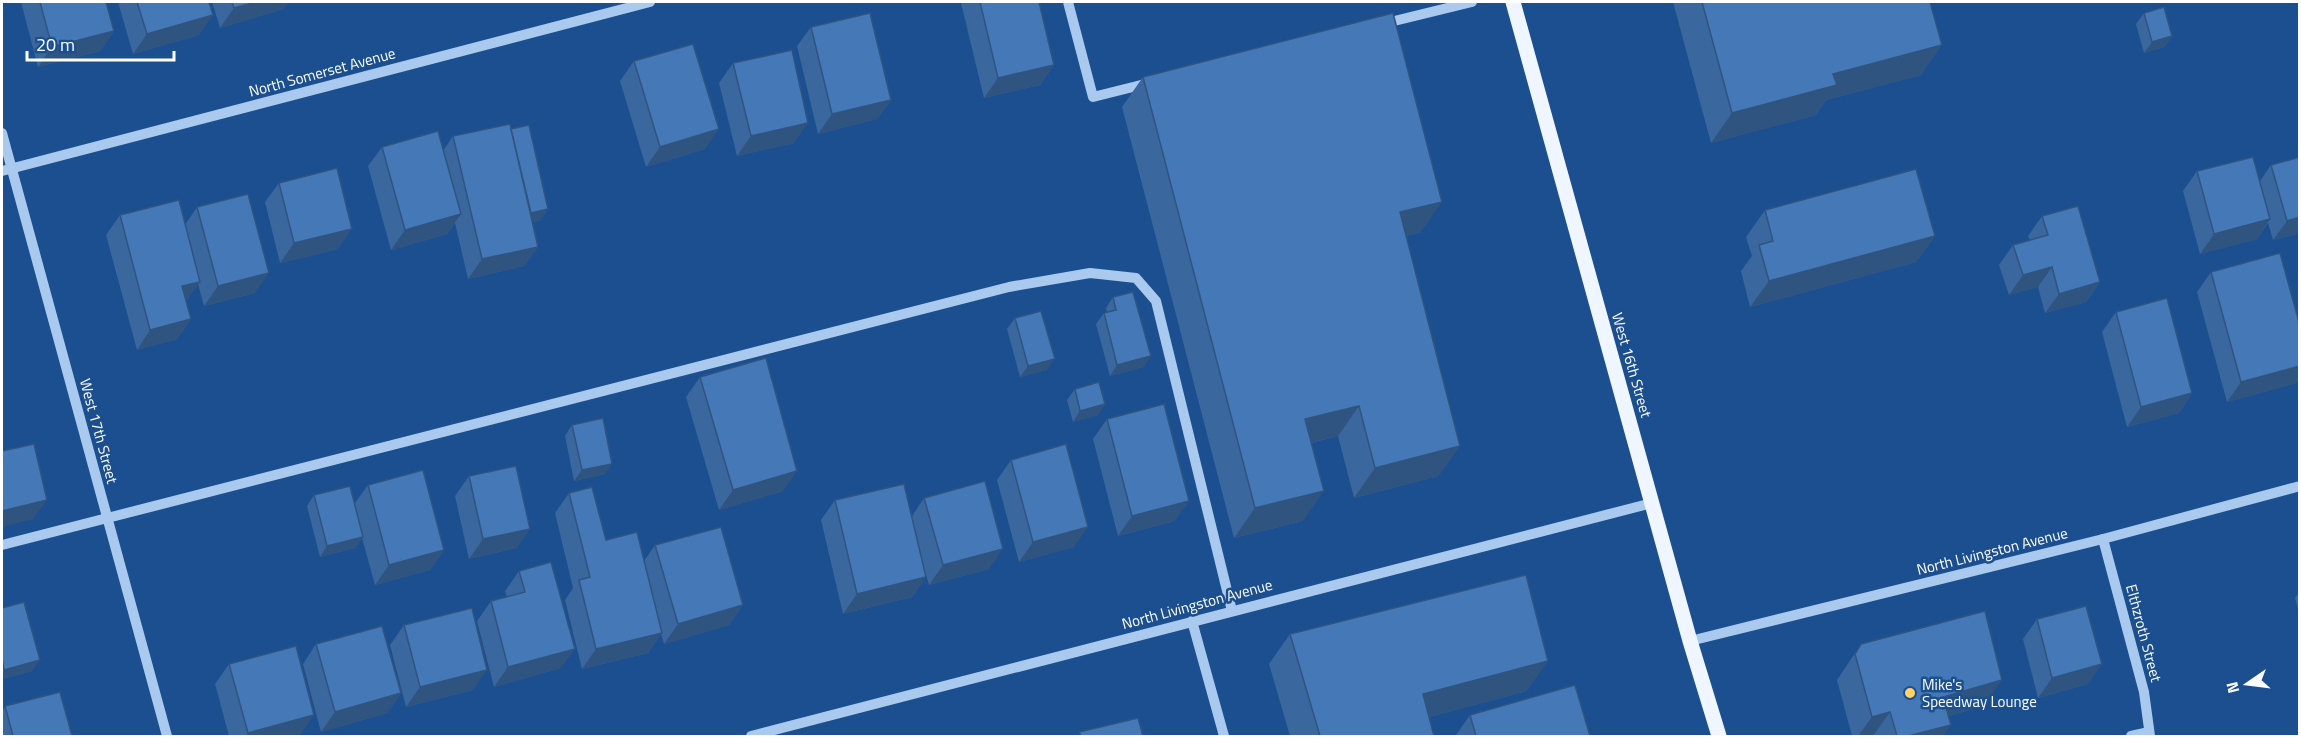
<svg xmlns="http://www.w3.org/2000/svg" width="2301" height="738" font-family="'Titillium Web',sans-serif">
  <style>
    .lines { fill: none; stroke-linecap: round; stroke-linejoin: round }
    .minor { stroke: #a9c9ee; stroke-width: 10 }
    .major { stroke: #f0f6ff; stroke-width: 15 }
    .wall { fill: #3a679d }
    .shaded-wall { fill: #305480 }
    .building { fill: #4478b7; stroke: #305480; stroke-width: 1.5 }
    .poi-dot { fill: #ffd166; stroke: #1b4f8f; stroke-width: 2 }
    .labels { text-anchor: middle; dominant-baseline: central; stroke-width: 5; stroke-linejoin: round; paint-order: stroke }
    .street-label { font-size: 15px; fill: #fff; stroke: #1b4f8f }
    .poi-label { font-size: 15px; fill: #fff; stroke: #1b4f8f; text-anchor: start }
  </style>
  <rect width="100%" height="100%" fill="#1b4f8f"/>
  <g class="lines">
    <g class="minor">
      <polyline points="1068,2 1093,97 1149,83"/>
      <polyline points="1382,24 1472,2"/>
      <polyline points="2,133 167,736"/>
      <polyline points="2,171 650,2"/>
      <polyline points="2103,539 2144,692 2150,736"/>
      <polyline points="2,545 1009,287 1090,273 1136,278 1156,301 1232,611"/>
      <polyline points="1192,621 1224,736"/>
      <polyline points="1690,641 2103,539 2300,486"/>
      <polyline points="751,736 1652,503"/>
      <polyline points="2131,736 2149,732"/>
    </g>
    <polyline class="major" points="1513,2 1690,641 1719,736"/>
  </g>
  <g class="wall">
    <polygon points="21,2 106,2 114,31 100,51 38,67"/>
    <polygon points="118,2 209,2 199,35 133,54"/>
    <polygon points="212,2 289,2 283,9 220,28"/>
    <polygon points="962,2 1039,2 1054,65 1040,85 984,98 961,3"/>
    <polygon points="1673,2 1930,2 1921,75 1826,100 1816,115 1711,143"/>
    <polygon points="2144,13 2172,36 2164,47 2144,53 2136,24"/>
    <polygon points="811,27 891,100 877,119 818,134 797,46"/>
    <polygon points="634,61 705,149 646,167 620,81"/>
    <polygon points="733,63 794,143 737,156 719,83"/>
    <polygon points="1143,77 1421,232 1406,236 1439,476 1354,498 1338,436 1311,443 1303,521 1234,538 1122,107"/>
    <polygon points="453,136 541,220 533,222 538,247 524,266 468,279 455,223 447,234 391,250 368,166 382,147 443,151"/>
    <polygon points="2271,165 2300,233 2273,240 2268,223 2257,239 2200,254 2183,191 2197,171 2260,181"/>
    <polygon points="279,183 338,249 280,263 265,202"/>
    <polygon points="197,207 255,293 204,306 198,284 186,301 191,319 177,339 137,350 106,235 120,215 185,225"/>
    <polygon points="1765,210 1935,236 1916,262 1750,307 1741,271 1752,256 1746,237"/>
    <polygon points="2042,216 2100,282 2086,302 2045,313 2038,287 2009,295 1999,265 2013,245 2030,240 2028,236"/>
    <polygon points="2211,272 2300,326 2300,377 2296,383 2227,402 2197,292"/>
    <polygon points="1113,297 1151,356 1143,367 1110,376 1096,324 1104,313 1107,312 1106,308"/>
    <polygon points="2116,312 2192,393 2179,413 2127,427 2102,332"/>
    <polygon points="1015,318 1047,370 1020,377 1007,329"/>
    <polygon points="700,377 783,491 719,510 686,397"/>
    <polygon points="1075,389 1098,415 1073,422 1067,400"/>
    <polygon points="1107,419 1175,521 1118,536 1093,439"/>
    <polygon points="572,425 605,474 574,481 565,436"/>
    <polygon points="1011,460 1074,547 1019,562 997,480"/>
    <polygon points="469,476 530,529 516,548 469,559 455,496"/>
    <polygon points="368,485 444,550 430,570 375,585 362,538 355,548 320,557 307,506 314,495 355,503"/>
    <polygon points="569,493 606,540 644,561 655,545 743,605 729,625 664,644 661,634 648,653 582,669 565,600 573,588 555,513"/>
    <polygon points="924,498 989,569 929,585 924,569 926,577 912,597 843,614 821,520 835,500 912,516"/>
    <polygon points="519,571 561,668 494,687 477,621 491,601 507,597 505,591"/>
    <polygon points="2300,591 2300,617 2295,598"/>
    <polygon points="2,608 32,671 2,679"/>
    <polygon points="2037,619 2088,684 2038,698 2023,639"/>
    <polygon points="404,625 473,690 406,707 390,645"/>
    <polygon points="1290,634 1527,691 1429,717 1434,736 1290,736 1269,664"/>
    <polygon points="316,644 401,693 387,713 321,732 303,664"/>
    <polygon points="1861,644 1984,706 1949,716 1943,736 1852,736 1837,680"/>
    <polygon points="229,664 300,735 294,736 229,736 215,684"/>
    <polygon points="5,706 72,736 2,736 2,712"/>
    <polygon points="1470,715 1590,736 1457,736 1456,735"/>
  </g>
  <g class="shaded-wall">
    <polygon points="256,2 289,2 283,9 220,28 234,8"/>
    <polygon points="213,15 199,35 133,54 147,34"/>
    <polygon points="114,31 100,51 38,67 52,47"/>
    <polygon points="2172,36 2164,47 2144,53 2152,42"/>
    <polygon points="1942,45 1921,75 1826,100 1816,115 1711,143 1732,113 1833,74"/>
    <polygon points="1054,65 1040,85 984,98 998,78"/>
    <polygon points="891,100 877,119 818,134 832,114"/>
    <polygon points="808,123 794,143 737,156 751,136"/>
    <polygon points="719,129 705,149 646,167 660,147"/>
    <polygon points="1442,202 1421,232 1379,242 1400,212"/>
    <polygon points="548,209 541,220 519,225 527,214"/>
    <polygon points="461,214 447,234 391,250 405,230"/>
    <polygon points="2300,217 2300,233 2273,240 2287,221"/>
    <polygon points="2270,219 2257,239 2200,254 2214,234"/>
    <polygon points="352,229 338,249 280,263 294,243"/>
    <polygon points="1935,236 1916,262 1750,307 1769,281"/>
    <polygon points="538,247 524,266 468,279 482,259"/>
    <polygon points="2052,267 2038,287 2009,295 2023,275"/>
    <polygon points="269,273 255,293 204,306 218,286"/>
    <polygon points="200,282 186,301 182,286"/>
    <polygon points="2100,282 2086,302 2045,313 2059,294"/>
    <polygon points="191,319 177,339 137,350 150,330"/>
    <polygon points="1151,356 1143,367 1110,376 1117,365"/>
    <polygon points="1055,359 1047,370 1020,377 1028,366"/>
    <polygon points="2300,366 2300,377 2296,383 2227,402 2241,382"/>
    <polygon points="2192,393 2179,413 2127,427 2141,407"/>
    <polygon points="1105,404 1098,415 1073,422 1080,411"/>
    <polygon points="1359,406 1338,436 1284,449 1305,419"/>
    <polygon points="1460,446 1439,476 1354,498 1375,468"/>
    <polygon points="612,464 605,474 574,481 582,470"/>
    <polygon points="797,471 783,491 719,510 733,490"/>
    <polygon points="1324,491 1303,521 1234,538 1255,508"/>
    <polygon points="47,500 33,519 2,527 2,511"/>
    <polygon points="1189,501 1175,521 1118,536 1132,516"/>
    <polygon points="1088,527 1074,547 1019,562 1033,542"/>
    <polygon points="530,529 516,548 469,559 483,539"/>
    <polygon points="363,537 355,548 320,557 327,546"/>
    <polygon points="1003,549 989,569 929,585 943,565"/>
    <polygon points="444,550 430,570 375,585 389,565"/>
    <polygon points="926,577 912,597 843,614 857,594"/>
    <polygon points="743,605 729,625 664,644 678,624"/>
    <polygon points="662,633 648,653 582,669 596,649"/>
    <polygon points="575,649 561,668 494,687 508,667"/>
    <polygon points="40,660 32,671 2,679 2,674 4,670"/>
    <polygon points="1548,661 1527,691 1402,724 1423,694"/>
    <polygon points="2102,664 2088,684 2038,698 2052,678"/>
    <polygon points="487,670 473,690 406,707 420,687"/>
    <polygon points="2002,680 1984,706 1925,723 1943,697"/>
    <polygon points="401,693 387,713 321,732 335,712"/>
    <polygon points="1890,712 1873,736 1858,736 1872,717"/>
    <polygon points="314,715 300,735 294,736 245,736 248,733"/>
    <polygon points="1951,725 1943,736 1908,736"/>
  </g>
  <g class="building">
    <polygon points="40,2 106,2 114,31 52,47"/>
    <polygon points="137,2 209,2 213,15 147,34"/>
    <polygon points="232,2 256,2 234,8"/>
    <polygon points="980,2 1039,2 1054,65 998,78"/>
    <polygon points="1702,2 1930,2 1942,45 1833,74 1837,85 1732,113"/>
    <polygon points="2164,7 2172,36 2152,42 2144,13"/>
    <polygon points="870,13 891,100 832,114 811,27"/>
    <polygon points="1393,13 1442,202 1400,212 1460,446 1375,468 1359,406 1305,419 1324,491 1255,508 1143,77"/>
    <polygon points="693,44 719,129 660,147 634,61"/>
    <polygon points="792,50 808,123 751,136 733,63"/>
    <polygon points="510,124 538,247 482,259 453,136"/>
    <polygon points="529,125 548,209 531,213 511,129"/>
    <polygon points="438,131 461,214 405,230 382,147"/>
    <polygon points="2253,157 2270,219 2214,234 2197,171"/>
    <polygon points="2300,157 2300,217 2287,221 2271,165"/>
    <polygon points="337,168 352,229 294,243 279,183"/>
    <polygon points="1916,169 1935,236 1769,281 1759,245 1773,241 1765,210"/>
    <polygon points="248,194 269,273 218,286 197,207"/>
    <polygon points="179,200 200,282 182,286 191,319 150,330 120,215"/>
    <polygon points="2078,206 2100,282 2059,294 2052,267 2023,275 2013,245 2048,235 2042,216"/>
    <polygon points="2280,253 2300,326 2300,366 2241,382 2211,272"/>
    <polygon points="1133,292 1151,356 1117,365 1104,313 1116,310 1113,297"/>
    <polygon points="2167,298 2192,393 2141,407 2116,312"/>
    <polygon points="1041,311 1055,359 1028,366 1015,318"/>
    <polygon points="766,358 797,471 733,490 700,377"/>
    <polygon points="1099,382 1105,404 1080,411 1075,389"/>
    <polygon points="1164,404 1189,501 1132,516 1107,419"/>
    <polygon points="603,418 612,464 582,470 572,425"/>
    <polygon points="34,444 47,500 2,511 2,451"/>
    <polygon points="1066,444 1088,527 1033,542 1011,460"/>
    <polygon points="516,466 530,529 483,539 469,476"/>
    <polygon points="423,470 444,550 389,565 368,485"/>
    <polygon points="985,481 1003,549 943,565 924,498"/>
    <polygon points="904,484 926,577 857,594 835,500"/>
    <polygon points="350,486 363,537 327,546 314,495"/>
    <polygon points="592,487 606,540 637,532 662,633 596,649 579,580 590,577 569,493"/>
    <polygon points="721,527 743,605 678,624 655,545"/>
    <polygon points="551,562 575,649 508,667 491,601 525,592 519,571"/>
    <polygon points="1526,575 1548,661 1423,694 1434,736 1320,736 1290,634"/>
    <polygon points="24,602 40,660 4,670 2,659 2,608"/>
    <polygon points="2086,606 2102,664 2052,678 2037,619"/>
    <polygon points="472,608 487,670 420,687 404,625"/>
    <polygon points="1985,611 2002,680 1943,697 1951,725 1908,736 1897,736 1890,712 1872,717 1855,654 1861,644"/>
    <polygon points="382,626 401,693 335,712 316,644"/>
    <polygon points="296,646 314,715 248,733 229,664"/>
    <polygon points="1575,685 1590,736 1476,736 1470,715"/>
    <polygon points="60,692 72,736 13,736 5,706"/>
    <polygon points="1138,718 1143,736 1081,736 1079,732"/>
  </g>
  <circle class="poi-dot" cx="1910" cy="693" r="6"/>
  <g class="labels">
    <g class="street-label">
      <text transform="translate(322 72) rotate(-15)">North Somerset Avenue</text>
      <text transform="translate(1632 365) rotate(74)">West 16th Street</text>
      <text transform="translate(99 431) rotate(75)">West 17th Street</text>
      <text transform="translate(1992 551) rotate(-14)">North Livingston Avenue</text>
      <text transform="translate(1197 604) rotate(-15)">North Livingston Avenue</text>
      <text transform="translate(2144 633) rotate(75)">Elthzroth Street</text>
    </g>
    <g class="poi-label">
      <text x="1922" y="684">Mike's<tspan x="1922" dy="17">Speedway Lounge</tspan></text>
    </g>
  </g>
  <rect width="2301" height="738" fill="none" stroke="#ffffff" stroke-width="6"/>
  <g transform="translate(2247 684) rotate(256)" stroke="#1b4f8f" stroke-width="4.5" paint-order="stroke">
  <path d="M0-4.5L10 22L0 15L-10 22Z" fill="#ffffff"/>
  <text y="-9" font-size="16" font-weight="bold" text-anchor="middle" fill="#ffffff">N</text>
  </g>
  <path d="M27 51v9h147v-9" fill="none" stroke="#ffffff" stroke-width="3"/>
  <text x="36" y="51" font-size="18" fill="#ffffff" stroke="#1b4f8f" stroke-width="4.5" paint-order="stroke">20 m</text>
</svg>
